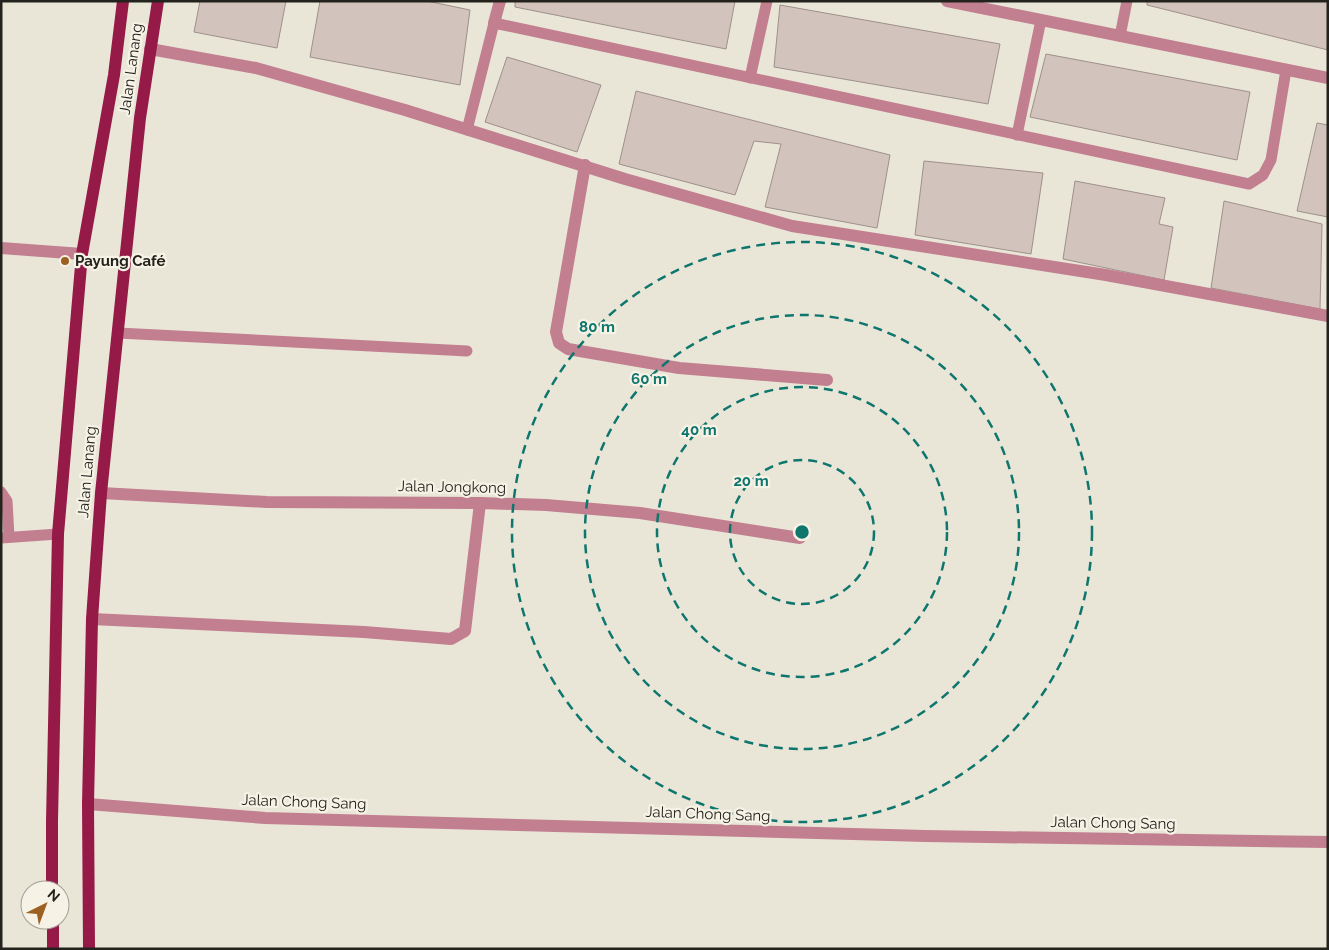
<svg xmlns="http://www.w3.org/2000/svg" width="1329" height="950" font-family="Raleway,sans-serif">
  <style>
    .building { fill: #d2c4bd; stroke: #9e908a }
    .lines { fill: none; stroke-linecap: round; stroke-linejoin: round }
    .service { stroke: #c27f8f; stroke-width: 11 }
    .minor { stroke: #c27f8f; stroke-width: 12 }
    .primary { stroke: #961a48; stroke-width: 12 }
    .ring { fill: none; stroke: #0f766e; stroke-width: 2.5; stroke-dasharray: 9 6 }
    .poi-dot { fill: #9c6022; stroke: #f6f3e6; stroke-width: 2 }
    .labels { text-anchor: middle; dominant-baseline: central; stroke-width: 4.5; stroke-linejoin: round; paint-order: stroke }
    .street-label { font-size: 15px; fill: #23221d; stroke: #f6f3e6 }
    .poi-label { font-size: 15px; font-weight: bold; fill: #23221d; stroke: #f6f3e6; text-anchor: start }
    .centre { fill: #0f766e; stroke: #f6f3e6; stroke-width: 2.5 }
    .ring-label { font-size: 15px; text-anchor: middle; font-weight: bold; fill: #0f766e; stroke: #f6f3e6; stroke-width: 4.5; stroke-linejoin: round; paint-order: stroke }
  </style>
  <rect width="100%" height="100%" fill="#e9e6d8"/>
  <g class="building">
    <polygon points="200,1 286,1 277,48 194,32"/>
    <polygon points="320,1 427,1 470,10 460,85 310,57"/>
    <polygon points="515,1 735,1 726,49 515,7"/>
    <polygon points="1147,1 1328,1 1328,50 1147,5"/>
    <polygon points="780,5 1000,44 988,104 774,67"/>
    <polygon points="1046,54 1250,92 1237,160 1030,117"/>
    <polygon points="507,57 601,85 577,152 485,122"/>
    <polygon points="636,91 890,155 877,228 765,207 781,144 754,141 735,195 619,164"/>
    <polygon points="1317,123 1328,125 1328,217 1297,211"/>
    <polygon points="924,161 1043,173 1031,254 915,235"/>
    <polygon points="1075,181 1165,198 1159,224 1173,227 1164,280 1063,259"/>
    <polygon points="1224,201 1322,224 1320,309 1211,288"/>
  </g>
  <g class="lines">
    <g class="service">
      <polyline points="1120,36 1127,1"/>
      <polyline points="750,78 767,1"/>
      <polyline points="467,130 494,23 1249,184 1263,175 1271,160 1286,70"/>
      <polyline points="1017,135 1041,20"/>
      <polyline points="118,333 467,351"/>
      <polyline points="1,492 7,501 9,537"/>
      <polyline points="1,538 58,534"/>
    </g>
    <g class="minor">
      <polyline points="947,1 1328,78"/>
      <polyline points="494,23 500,1"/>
      <polyline points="150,49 256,68 405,110 625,179 792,226 1106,275 1328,316"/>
      <polyline points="585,165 556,332 559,343 568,349 679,368 827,380"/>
      <polyline points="1,248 82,254"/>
      <polyline points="101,493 267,502 480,503 546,505 640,513 800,538"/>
      <polyline points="92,619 364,632 451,639 465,631 480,503"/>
      <polyline points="88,804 265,818 925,836 1328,842"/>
    </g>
    <g class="primary">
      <polyline points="52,890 52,821 58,534 82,254 114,75 123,1"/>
      <polyline points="53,920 53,949"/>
      <polyline points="89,949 88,804 92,619 101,493 140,118 158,1"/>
    </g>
  </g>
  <g class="ring">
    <circle cx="802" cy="532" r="72"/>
    <circle cx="802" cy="532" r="145"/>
    <circle cx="802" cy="532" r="217"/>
    <circle cx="802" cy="532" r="290"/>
  </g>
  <circle class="poi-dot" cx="65" cy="261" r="5"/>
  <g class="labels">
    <g class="street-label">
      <text transform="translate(131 69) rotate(-82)">Jalan Lanang</text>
      <text transform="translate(87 472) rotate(-85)">Jalan Lanang</text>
      <text transform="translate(452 487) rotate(1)">Jalan Jongkong</text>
      <text transform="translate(304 802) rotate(2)">Jalan Chong Sang</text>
      <text transform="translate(708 814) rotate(2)">Jalan Chong Sang</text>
      <text transform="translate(1113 823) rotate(1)">Jalan Chong Sang</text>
    </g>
    <g class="poi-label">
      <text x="75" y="261">Payung Café</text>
    </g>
  </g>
  <circle cx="802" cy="532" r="8" class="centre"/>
  <g class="ring-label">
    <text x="597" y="332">80 m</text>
    <text x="649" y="384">60 m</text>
    <text x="699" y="435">40 m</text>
    <text x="751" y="486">20 m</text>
  </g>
  <rect width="1329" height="950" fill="none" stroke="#23221d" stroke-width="5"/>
  <g transform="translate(45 905) rotate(42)"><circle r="24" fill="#f6f3e6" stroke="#a29f96"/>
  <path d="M0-4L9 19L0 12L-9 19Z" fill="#9c6022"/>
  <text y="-8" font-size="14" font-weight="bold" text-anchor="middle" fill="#23221d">N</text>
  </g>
</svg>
